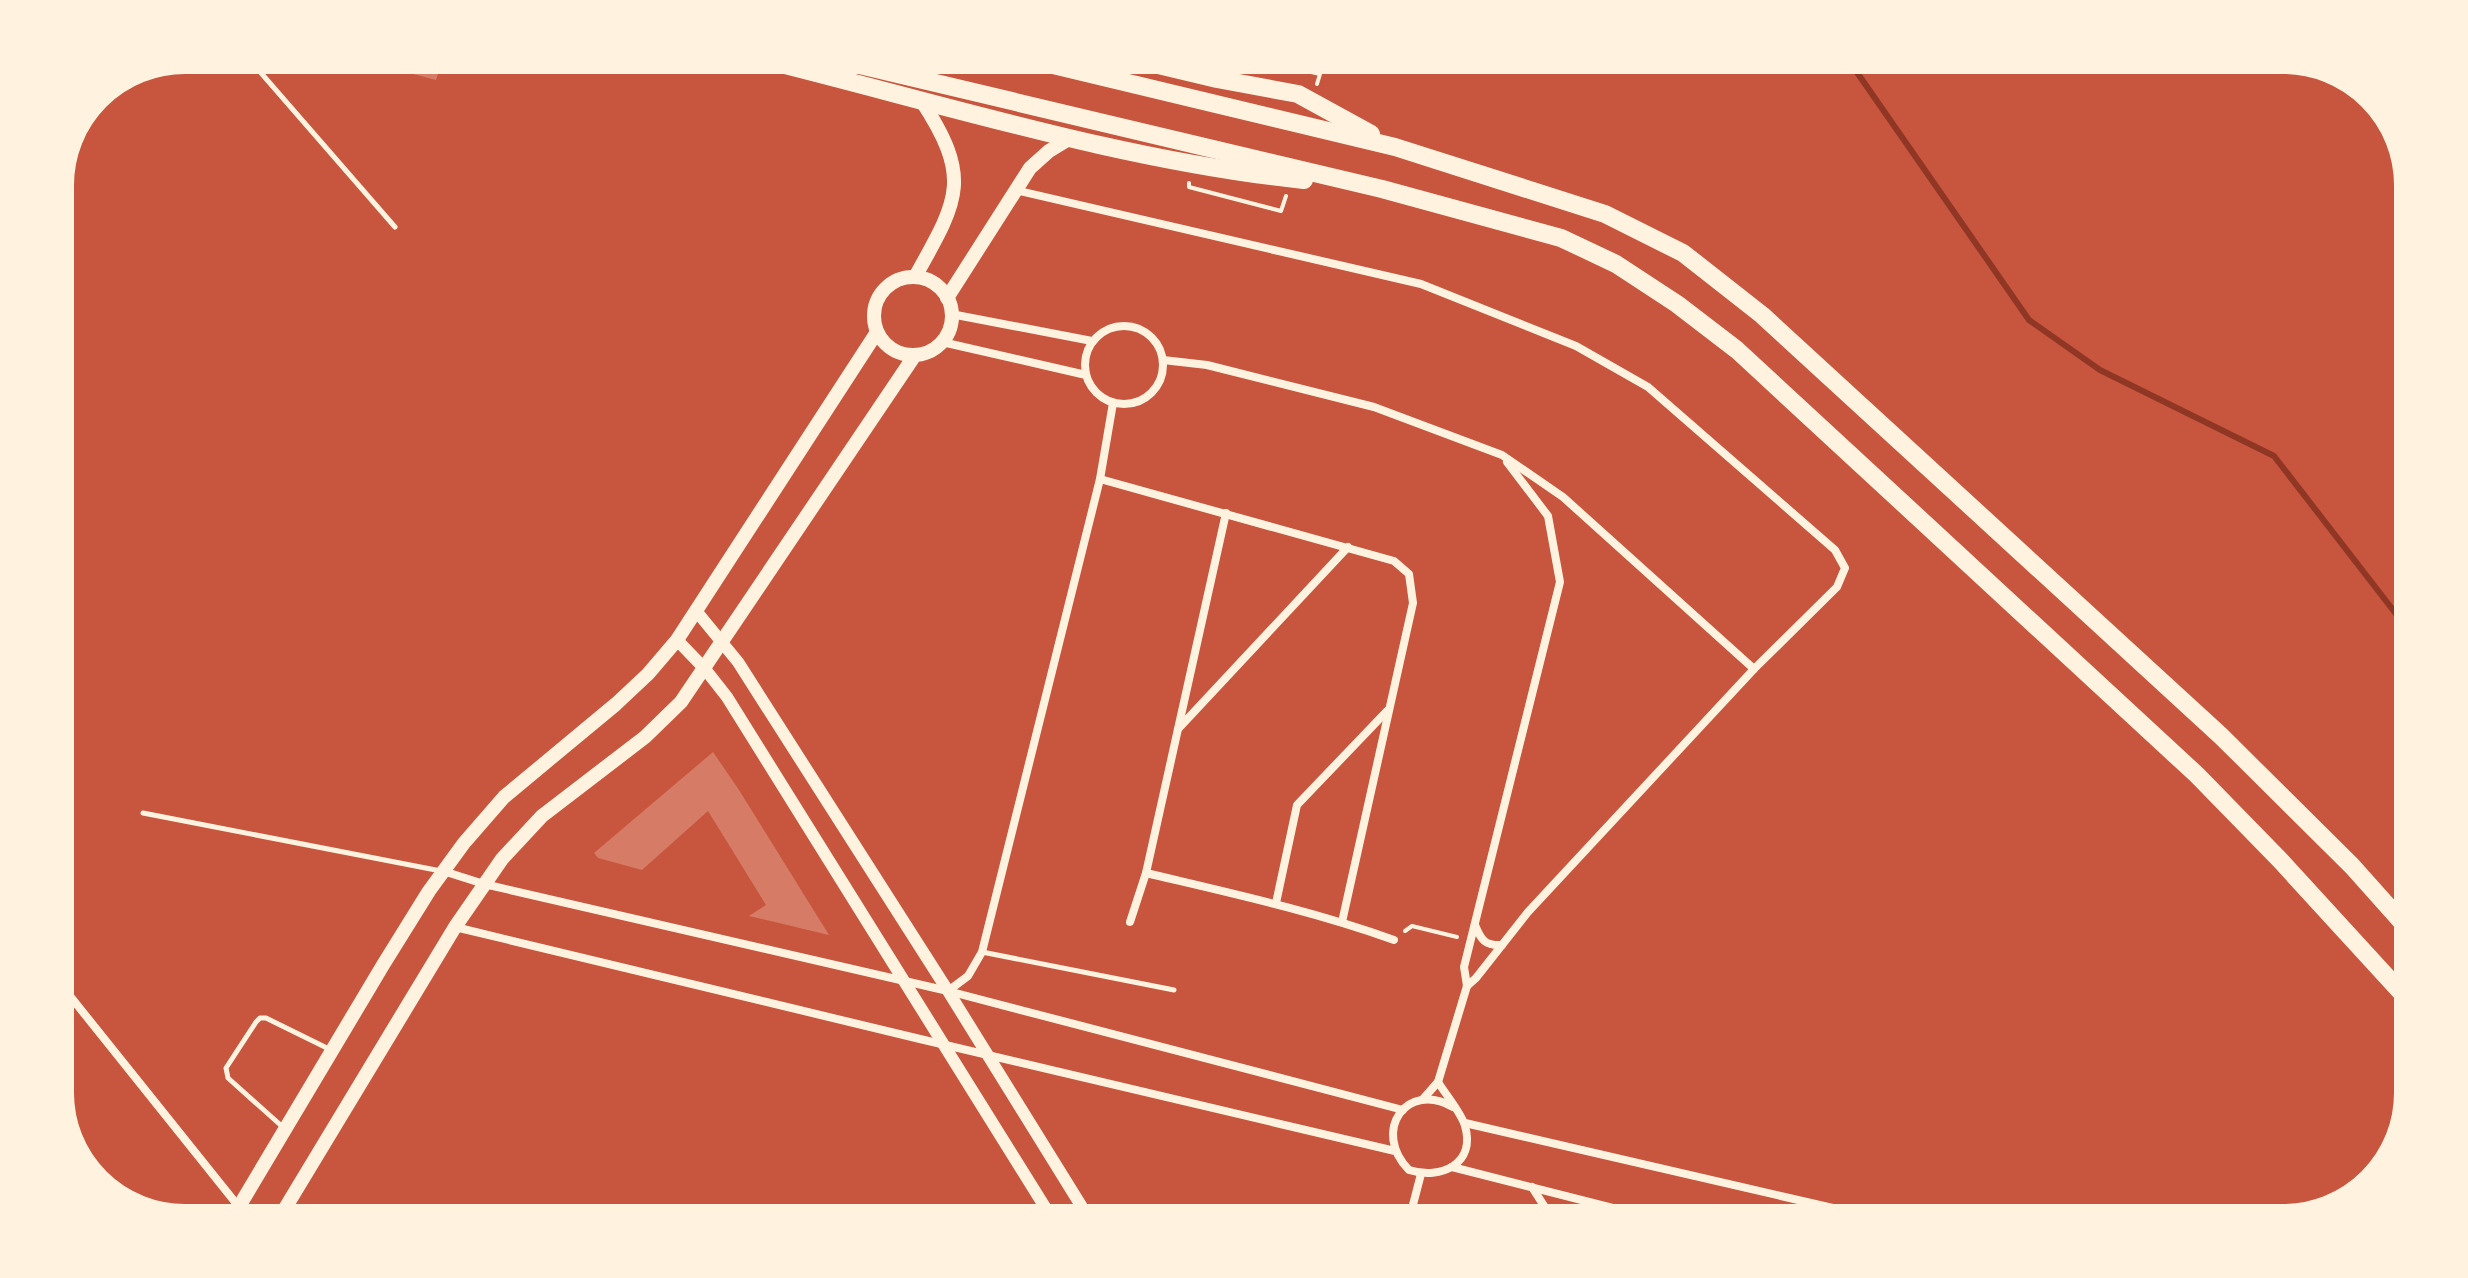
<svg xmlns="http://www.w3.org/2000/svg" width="2468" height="1278" font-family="Barlow,sans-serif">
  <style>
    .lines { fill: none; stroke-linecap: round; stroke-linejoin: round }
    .stream { stroke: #8f3625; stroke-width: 6 }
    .building { fill: #d67c66 }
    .path { stroke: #fff3e0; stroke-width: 4 }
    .service { stroke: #fff3e0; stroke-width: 5 }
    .minor { stroke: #fff3e0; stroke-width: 8 }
    .tertiary { stroke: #fff3e0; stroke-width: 12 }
    .secondary { stroke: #fff3e0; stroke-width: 14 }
    .trunk { stroke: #fff3e0; stroke-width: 18 }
    .rim { fill: none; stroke: #fff3e0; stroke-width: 4 }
  </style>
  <rect width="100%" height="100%" fill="#c8553d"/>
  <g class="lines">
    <polyline class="stream" points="1847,58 2029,320 2100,370 2274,456 2410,632"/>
  </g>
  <g class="building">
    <polygon points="352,58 443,58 436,80"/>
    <polygon points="713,752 739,790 829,935 749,916 766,905 708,811 642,870 598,858 594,853"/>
  </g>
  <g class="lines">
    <g class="path">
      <polyline points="1250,58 1320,74 1317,84"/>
      <polyline points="1189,183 1189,187 1281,211 1286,196"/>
      <polyline points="1405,931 1412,926 1457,937"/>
    </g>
    <g class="service">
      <polyline points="248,58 395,227"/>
      <polyline points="143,813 441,871"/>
      <polyline points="982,952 1174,990"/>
      <polyline points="285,1129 228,1078 226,1068 256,1022 260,1018 266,1018 331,1050"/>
    </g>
    <g class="minor">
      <polyline points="1015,190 1421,284 1576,346 1648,387 1835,550 1845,568 1837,587 1754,669 1528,912 1476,978 1467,986"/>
      <polyline points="951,314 1092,341"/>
      <circle cx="1124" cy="365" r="39"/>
      <polyline points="942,342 1086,375"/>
      <polyline points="1163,360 1207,365 1374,407 1502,455 1563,497 1754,669"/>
      <polyline points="1100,479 1394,561 1409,574 1413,603 1342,922"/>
      <polyline points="1178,729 1348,547"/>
      <polyline points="443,871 484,884 948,991 1403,1110"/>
      <path d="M1146,873C1230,893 1313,911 1394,940"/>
      <polyline points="1276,903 1297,805 1387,711"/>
      <polyline points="1130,922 1146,873 1226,513"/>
      <path d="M1475,925C1481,940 1485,946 1502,945"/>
      <polyline points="455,927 920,1039 1395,1151"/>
      <polyline points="58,981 239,1207"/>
      <polyline points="948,991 968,976 982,952 1100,479 1113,403"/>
      <path d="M1438,1082C1446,1095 1462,1114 1465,1126C1476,1164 1441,1180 1409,1170C1371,1131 1407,1080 1453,1107"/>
      <polyline points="1423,1099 1438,1082 1467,986 1464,967 1560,582 1548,516 1507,462"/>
      <polyline points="1465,1123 1885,1220"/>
      <polyline points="1452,1167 1660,1220"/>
      <polyline points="1532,1187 1553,1220"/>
      <polyline points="1409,1220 1421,1174"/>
    </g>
    <g class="tertiary">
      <polyline points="697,612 738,662 948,991 1090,1220"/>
      <polyline points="677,640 705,669 727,697 1053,1220"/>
    </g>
    <g class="secondary">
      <path d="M915,277C958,200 973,179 921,100"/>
      <circle cx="913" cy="316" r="39"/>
      <polyline points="947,298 1030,168 1049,151 1072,137"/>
      <polyline points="231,1220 383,965 429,891 464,843 504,797 616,704 648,674 677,640 877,332"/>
      <polyline points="278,1220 455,927 502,859 542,816 645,737 681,702 915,355"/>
    </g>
    <g class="trunk">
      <path d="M757,58C936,102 1121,161 1304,180"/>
      <polyline points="830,58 1382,189 1561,238 1616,264 1677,304 1737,350 2197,775 2280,860 2410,1002"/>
      <polyline points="1024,58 1395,147 1605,214 1683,253 1762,315 2221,736 2352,866 2410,931"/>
      <polyline points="1129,58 1217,79 1298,94 1371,134"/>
    </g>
  </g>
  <path d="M0 0H2468V1278H0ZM185 72H2283A113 113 0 0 1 2396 185V1093A113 113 0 0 1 2283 1206H185A113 113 0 0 1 72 1093V185A113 113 0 0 1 185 72Z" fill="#fff3e0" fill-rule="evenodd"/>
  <path class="rim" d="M185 72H2283A113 113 0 0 1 2396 185V1093A113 113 0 0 1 2283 1206H185A113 113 0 0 1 72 1093V185A113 113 0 0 1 185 72Z"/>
</svg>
